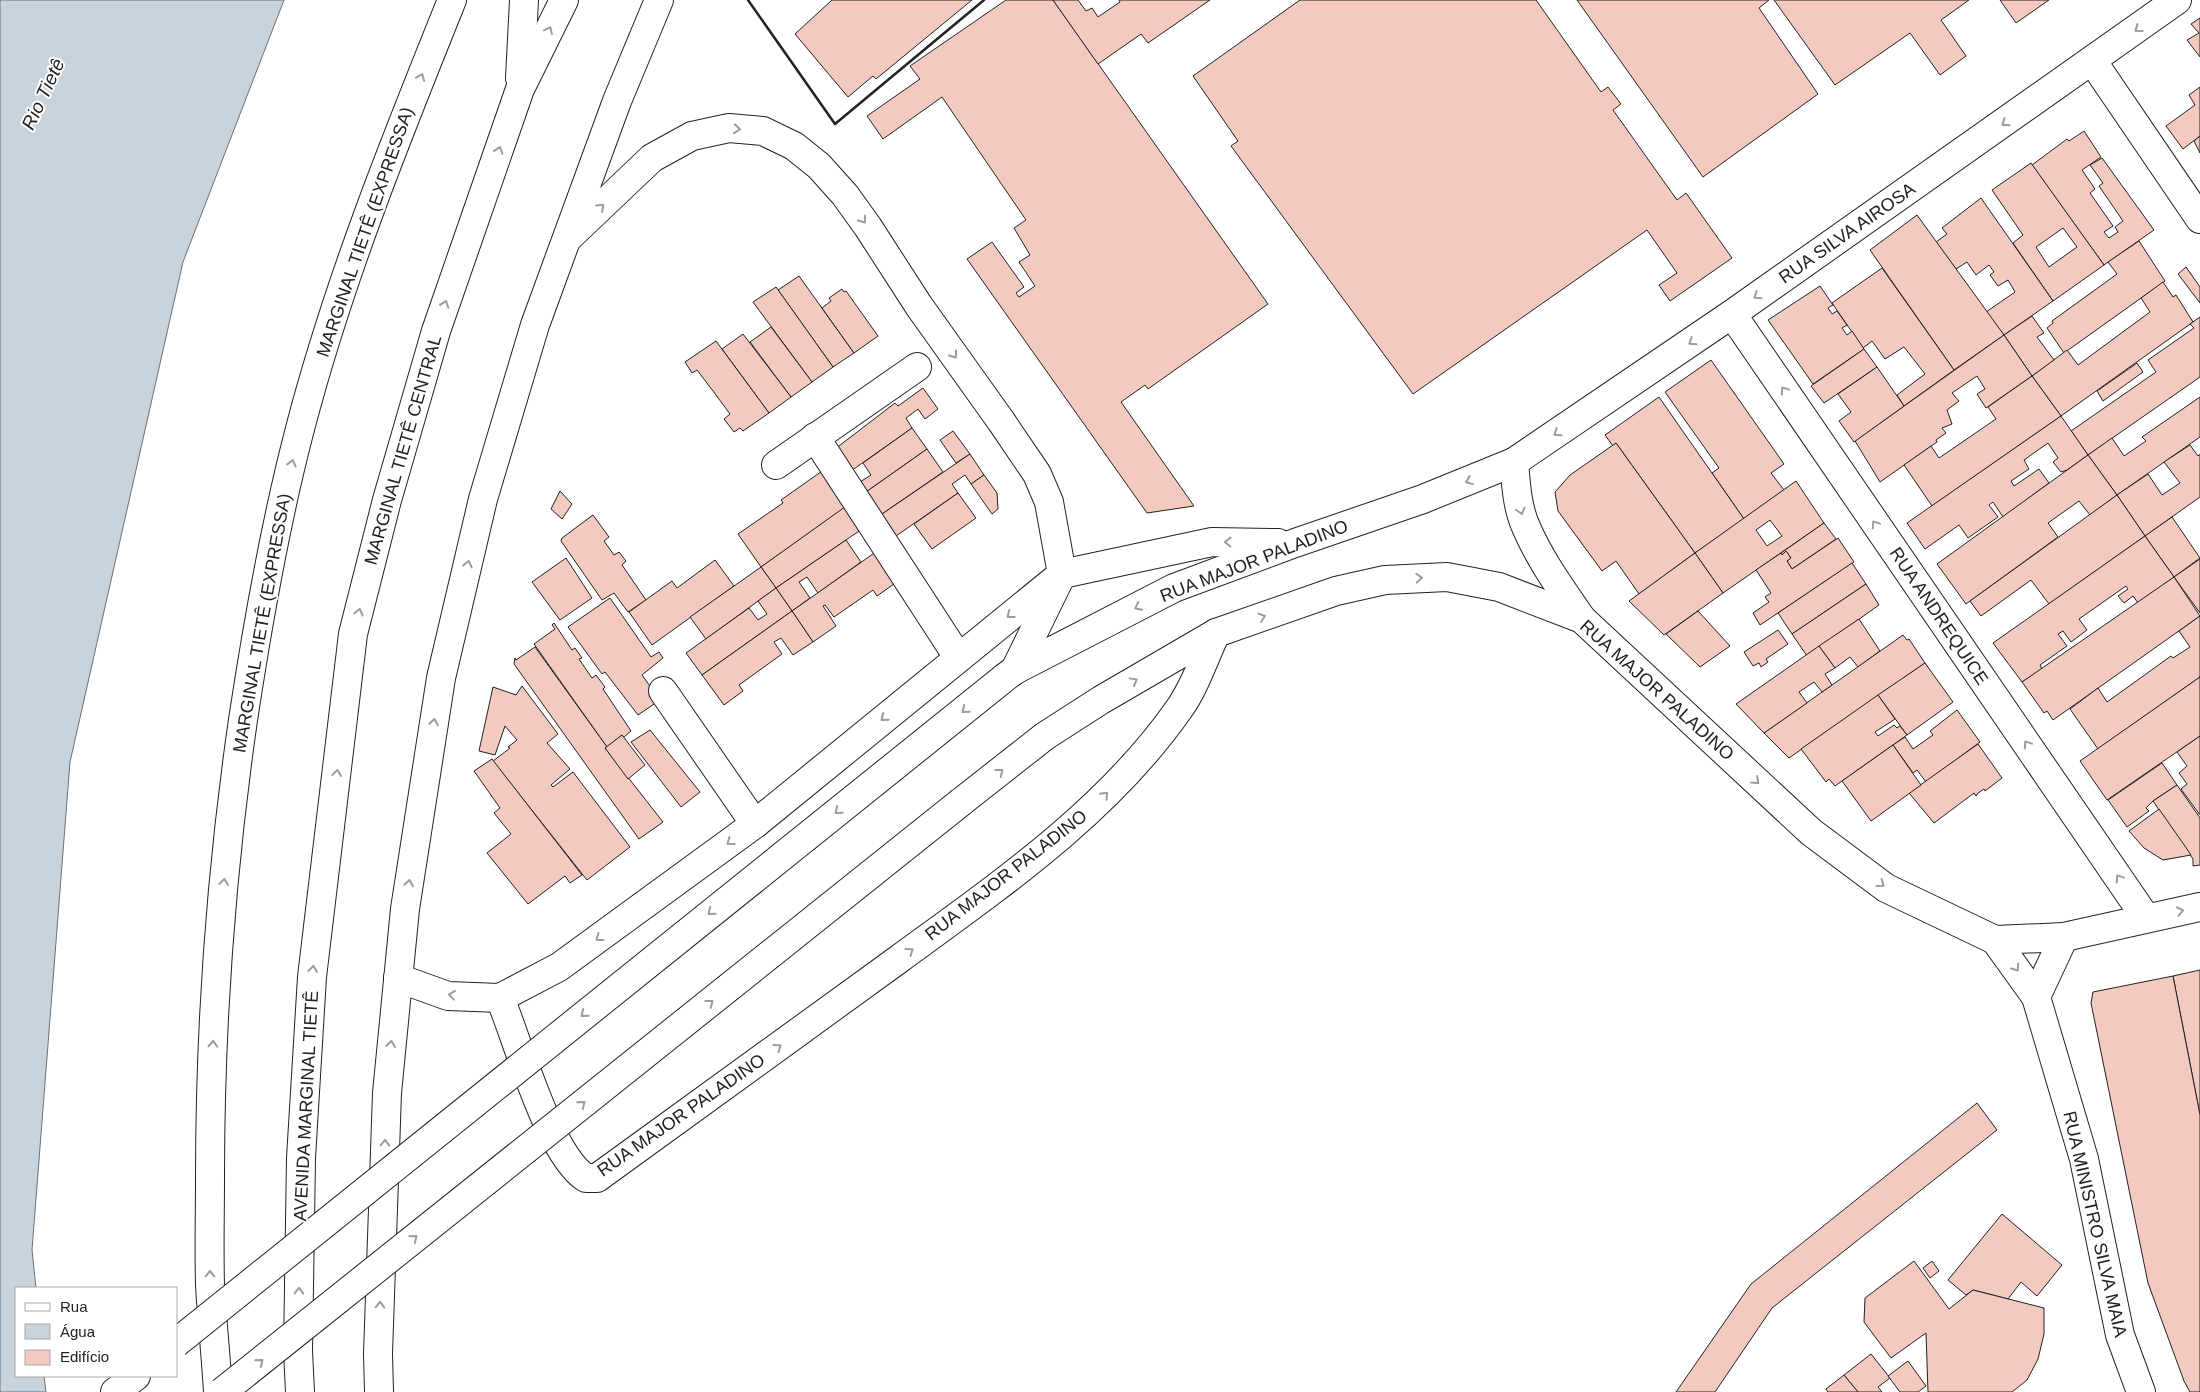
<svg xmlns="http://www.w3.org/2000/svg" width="2200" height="1392" font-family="Helvetica,sans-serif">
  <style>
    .water { fill: #c7d3dd; stroke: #6f6f6f }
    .building { fill: #f3c9c0; stroke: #222; fill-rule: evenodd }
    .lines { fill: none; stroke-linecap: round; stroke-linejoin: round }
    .street-casing { stroke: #222; stroke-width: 30 }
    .secondary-casing { stroke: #222; stroke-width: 30 }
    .highway-casing { stroke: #222; stroke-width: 30 }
    .street { stroke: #fff; stroke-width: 28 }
    .secondary { stroke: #fff; stroke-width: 28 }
    .highway { stroke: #fff; stroke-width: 28 }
    .secondary-bridge-casing { stroke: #222; stroke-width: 30; stroke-linecap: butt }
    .secondary-bridge { stroke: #fff; stroke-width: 28 }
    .wall { stroke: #222; stroke-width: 2.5 }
    .oneway { stroke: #9c9c9c }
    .labels { text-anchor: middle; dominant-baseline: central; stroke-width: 4; stroke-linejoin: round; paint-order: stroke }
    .street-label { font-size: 18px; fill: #222; stroke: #fff }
    .water-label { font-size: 19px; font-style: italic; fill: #222; stroke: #fff }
  </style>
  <rect width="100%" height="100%" fill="#fff"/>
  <polygon class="water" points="0,0 284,0 183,262 70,762 32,1250 36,1288 16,1288 16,1376 44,1376 46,1392 0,1392"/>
  <g class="building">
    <polygon points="832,0 972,0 876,79 873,76 848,97 795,34"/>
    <polygon points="1053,0 1268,304 1148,389 1145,385 1121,402 1194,506 1147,513 967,259 992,242 1024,287 1016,293 1019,297 1035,286 1019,262 1030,255 1014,228 1026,220 942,97 883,139 867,116 920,79 910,66 1006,0"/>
    <polygon points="1053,0 1078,0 1086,11 1092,8 1098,17 1120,2 1119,0 1210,0 1148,43 1141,34 1098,64"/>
    <polygon points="1300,0 1536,0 1601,92 1608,87 1621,104 1613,110 1677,200 1686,193 1732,258 1670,301 1659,285 1677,273 1647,230 1413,394 1231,146 1238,141 1193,76"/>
    <polygon points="1577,0 1769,0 1759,8 1818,94 1703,177"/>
    <polygon points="1774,0 1969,0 1941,20 1966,56 1940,75 1910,33 1835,85"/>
    <polygon points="2000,0 2049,0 2016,23"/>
    <polygon points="2200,18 2200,57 2187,40 2199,33 2191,24"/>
    <polygon points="2200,87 2200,136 2183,149 2166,126 2195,105 2189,95"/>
    <polygon points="2084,131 2101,157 2082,170 2095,189 2090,193 2113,226 2104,232 2109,238 2118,232 2115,227 2123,221 2099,186 2103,183 2090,165 2102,158 2154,230 2104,265 2032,165 2067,139 2069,141"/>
    <polygon points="2200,136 2200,153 2194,141"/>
    <path d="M2031,163L2104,265L2053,301L2013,243L2023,235L1992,190ZM2063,228L2077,247L2049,267L2036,247Z"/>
    <polygon points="1981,198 2053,301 2004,335 1986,312 2015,292 2008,280 1998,286 1990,275 1994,272 1989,265 1976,275 1967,262 1956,269 1936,242 1947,234 1942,228"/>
    <polygon points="1917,215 2004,335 1954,370 1870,250"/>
    <polygon points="2139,241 2165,281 2064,353 2047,328 2053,323 2052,321 2117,274 2108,262"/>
    <polygon points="2186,267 2200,287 2200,303 2178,274"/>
    <polygon points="1882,268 1954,370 1904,406 1897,395 1925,374 1904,347 1885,359 1872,341 1863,348 1832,303"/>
    <polygon points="799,276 854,353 833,367 778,290"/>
    <polygon points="2163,282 2173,297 2176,295 2193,322 2061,416 2032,376 2067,350 2078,365 2150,312 2141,298"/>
    <polygon points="1820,286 1833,305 1828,308 1832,314 1837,311 1847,325 1842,328 1847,335 1852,331 1864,349 1813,384 1768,320"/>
    <polygon points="776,287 833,367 812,382 753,302"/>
    <polygon points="842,289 844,292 846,291 878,336 854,353 822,308 831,301 829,298"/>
    <polygon points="2032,316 2044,333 2037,337 2054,360 2032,376 2004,335"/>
    <polygon points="2200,317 2200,377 2088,455 2071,431 2156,372 2148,360 2194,328 2190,324"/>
    <polygon points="771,327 812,382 791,397 750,342"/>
    <polygon points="743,334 791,397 769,413 722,349"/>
    <polygon points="2004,335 2032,376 1986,408 1977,394 1985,389 1977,376 1952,393 1959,401 1947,410 1952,424 1942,428 1946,433 1936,440 1937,442 1880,482 1855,441"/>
    <polygon points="716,341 769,413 743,431 740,428 734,432 724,419 730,414 713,391 697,370 692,373 685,362"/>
    <polygon points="1864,349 1877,367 1824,403 1811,386"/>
    <polygon points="1711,360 1784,464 1771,473 1784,490 1744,519 1712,473 1719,468 1665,392"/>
    <polygon points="2137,363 2143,372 2103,401 2097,391"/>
    <polygon points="1877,367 1904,406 1854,442 1839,421 1851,412 1838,394"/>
    <polygon points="2032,376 2061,416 1932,506 1904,465 1931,446 1939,458 1996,419 1988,407"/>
    <polygon points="923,388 938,409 925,419 918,409 906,418 912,428 851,471 835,449 895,403 898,406"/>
    <polygon points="1659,397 1744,519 1695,553 1616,443 1613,446 1605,435"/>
    <polygon points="2200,397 2200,437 2117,495 2088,455 2112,438 2124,456 2146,441 2142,437"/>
    <polygon points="2061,416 2088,455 2067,470 2061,472 2053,462 2058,458 2048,443 2024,460 2029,469 2011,481 2014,486 2039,469 2049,483 2003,517 1993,502 1989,505 1998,517 1968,538 1959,525 1925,549 1907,523"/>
    <polygon points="912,428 927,449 866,492 860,482 871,475 863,463"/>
    <polygon points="953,431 970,454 956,463 940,440"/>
    <polygon points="1616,443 1695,553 1639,594 1616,561 1602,571 1558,511 1555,492 1570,475"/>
    <polygon points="2190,445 2198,456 2200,454 2200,497 2145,536 2117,495 2148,474 2162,495 2180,483 2164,462"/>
    <polygon points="927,449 943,472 882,514 866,492"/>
    <polygon points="970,454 984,475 971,484 965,475 952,484 958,493 896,536 882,514"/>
    <polygon points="2088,455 2117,495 2090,515 2079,501 2048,523 2058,537 1966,604 1937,564"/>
    <polygon points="825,469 850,504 761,567 738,534 783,503 781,500"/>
    <polygon points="984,475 997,493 998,509 992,514 971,484"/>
    <path d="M1796,481L1824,523L1723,593L1695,553ZM1770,520L1782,536L1767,546L1756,530Z"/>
    <polygon points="560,491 572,504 562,519 551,509"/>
    <polygon points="958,493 976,518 932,549 914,524"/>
    <polygon points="2117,495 2145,536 2049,604 2031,580 1981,616 1970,601"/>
    <polygon points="849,504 865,527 776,588 761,567"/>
    <polygon points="593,515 609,537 604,541 614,555 619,552 626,561 622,565 646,600 628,612 614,593 602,600 561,541 562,538"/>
    <polygon points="2172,517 2200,558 2174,577 2145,536"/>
    <polygon points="1824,523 1836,539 1792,569 1787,561 1791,558 1786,551 1782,555 1781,553"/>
    <polygon points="2145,536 2174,577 2138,603 2133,596 2124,603 2118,596 2128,589 2126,586 2079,619 2087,630 2071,642 2063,631 2058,634 2067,646 2040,665 2042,669 2022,682 1993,643"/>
    <polygon points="1838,538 1854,562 1760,625 1753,613 1769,602 1765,597 1771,593 1756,570 1781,553 1782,555 1786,551 1791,558 1787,561 1792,569"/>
    <polygon points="846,540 861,562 818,593 807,577 799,582 810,598 792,611 776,588"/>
    <polygon points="880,549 901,579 877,596 873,590 834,617 825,605 823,606 836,626 813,642 792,611"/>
    <polygon points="1695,553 1723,593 1664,635 1629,601"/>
    <polygon points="566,558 592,598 560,620 532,582"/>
    <polygon points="2200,559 2200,613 2174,577"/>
    <polygon points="715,560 734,586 652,645 629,612 672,581 677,588"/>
    <polygon points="1852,563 1866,584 1792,634 1778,613"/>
    <polygon points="761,567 776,588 706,639 690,617"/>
    <polygon points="2174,577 2200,616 2053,720 2047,711 2044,713 2022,682"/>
    <polygon points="1866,584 1879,605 1807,656 1792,634"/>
    <polygon points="776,588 792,611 702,675 686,653 749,608 758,620 767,614 758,601"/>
    <polygon points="610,598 651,657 659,652 663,658 642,675 660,700 638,715 605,672 602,674 568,627"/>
    <polygon points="792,611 813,642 793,655 781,638 774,642 782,654 739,685 743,691 724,705 702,675"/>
    <polygon points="1698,611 1730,646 1700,667 1666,634"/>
    <polygon points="2200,616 2200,677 2098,749 2070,709 2098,688 2107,702 2171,656 2173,658 2190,647 2179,631"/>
    <polygon points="1859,619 1880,651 1858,667 1850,657 1835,668 1819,646"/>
    <polygon points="554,623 572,650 575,648 582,658 579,659 592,678 596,675 605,687 603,689 631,731 624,737 622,735 607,747 534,644 555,629 552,625"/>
    <polygon points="1778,630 1788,644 1766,659 1768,662 1761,667 1759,663 1753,666 1744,652"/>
    <polygon points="1903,635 1907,640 1909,639 1925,663 1789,758 1764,733"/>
    <polygon points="1819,646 1835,668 1825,674 1832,685 1822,692 1814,682 1799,692 1807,703 1764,733 1736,704"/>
    <polygon points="535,647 607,747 605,748 663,822 639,839 514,664 515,658 516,660"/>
    <polygon points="1925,663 1953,702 1907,735 1878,695"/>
    <polygon points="2200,677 2200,736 2107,800 2080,761"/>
    <polygon points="522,686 558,734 547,743 570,769 551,785 553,787 573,772 630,847 587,880 493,761 510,748 508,747 517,740 505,726 495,755 479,751 493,687 516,695"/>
    <polygon points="1878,695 1895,719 1875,732 1878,736 1894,725 1897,728 1900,726 1907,735 1835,786 1829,779 1826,782 1801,749"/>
    <polygon points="1957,710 1980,742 1926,782 1917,770 1913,773 1893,745 1905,737 1913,749 1933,735 1930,731"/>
    <polygon points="650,730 700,792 681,807 631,742"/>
    <polygon points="622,735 645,765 628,779 605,748"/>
    <polygon points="2200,736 2200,815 2181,789 2187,784 2179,773 2187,766 2177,752"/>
    <polygon points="1978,744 2002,778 1985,791 1984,789 1978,793 1976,796 1974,793 1934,823 1909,793"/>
    <polygon points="1893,745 1921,785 1871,821 1842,781"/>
    <polygon points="492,759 582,875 570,883 565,876 528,904 487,853 511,834 494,813 500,808 474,771"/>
    <polygon points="2162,763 2177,785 2153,801 2146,808 2149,811 2127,827 2108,800"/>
    <polygon points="2177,785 2200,818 2200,865 2193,866 2193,859 2153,801"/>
    <polygon points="2159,809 2187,849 2191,855 2163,860 2144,848 2129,831"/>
    <polygon points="2200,970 2200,1115 2173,976"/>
    <polygon points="2173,976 2200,1115 2200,1392 2190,1392 2184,1381 2148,1283 2091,1003 2093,992"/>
    <polygon points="1977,1103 1997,1130 1772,1308 1715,1392 1676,1392 1751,1284"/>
    <polygon points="2002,1214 2062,1265 2037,1296 2021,1282 2008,1299 1973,1290 1966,1295 1948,1280"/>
    <polygon points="1914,1261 1949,1309 1973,1290 2044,1308 2044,1334 2038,1359 2027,1380 2012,1392 1928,1392 1926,1333 1891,1358 1864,1322 1865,1298"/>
    <polygon points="1932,1261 1939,1271 1930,1278 1923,1268"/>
    <polygon points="1871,1354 1890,1378 1878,1387 1882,1392 1858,1392 1844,1375"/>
    <polygon points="1908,1361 1926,1386 1918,1392 1900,1392 1888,1376"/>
    <polygon points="1844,1375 1858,1392 1828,1392 1826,1389"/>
  </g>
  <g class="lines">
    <defs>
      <g id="street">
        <polyline points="2093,62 2200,219"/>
        <polyline points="1732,314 2146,918"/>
        <polyline points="815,437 958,657"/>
        <polyline points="776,465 917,367"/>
        <polyline points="663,691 755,824"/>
        <polyline points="1995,940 2036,997 2084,1159 2120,1335 2141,1392"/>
        <polyline points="398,978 448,996 500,998 559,967 755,824 1062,574"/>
        <polyline points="2036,997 2064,937"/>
        <path d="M500,998C518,1041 549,1155 586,1178H597C698,1105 799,1032 899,959C1000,885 1107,812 1179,709C1195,687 1204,658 1216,633"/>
      </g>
      <g id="secondary">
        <path d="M1514,462C1516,484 1517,507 1526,527C1540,560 1562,590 1582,619"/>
        <polyline points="1062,574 1212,542 1278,543"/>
        <polyline points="1004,678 1015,670 1174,588 1295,543 1423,499 1514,462 1732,314 2177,0"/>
        <polyline points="961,802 1045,736 1101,700 1216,633 1336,591 1385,580 1447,577 1499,587 1582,619 1811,832 1886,888 1995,940 2064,937 2200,907"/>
        <polyline points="115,1392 136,1376"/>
      </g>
      <g id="highway">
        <polyline points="520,78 524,0"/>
        <polyline points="570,236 652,158 692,136 729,128 763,131 794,146 819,166 845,195 868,227 919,306 1001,421 1037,474 1049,502 1062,574 1015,670"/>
        <path d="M218,1392C216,1356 212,1321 210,1285C209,1249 210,1213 210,1177C210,1024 221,872 243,720C258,621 275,523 301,425C339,280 396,139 452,0"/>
        <polyline points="300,1392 298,1351 301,1158 312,977 353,634 387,500 436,331 520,89 564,0"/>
        <polyline points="379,1392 378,1354 387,1093 405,909 441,678 483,499 535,325 617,101 659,0"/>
      </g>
    </defs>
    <use href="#street" class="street-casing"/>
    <use href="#secondary" class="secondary-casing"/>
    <use href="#highway" class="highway-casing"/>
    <use href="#street" class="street"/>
    <use href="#secondary" class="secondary"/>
    <use href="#highway" class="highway"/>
    <defs>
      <g id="secondary-bridge">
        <polyline points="176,1343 1003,679"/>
        <polyline points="222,1392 961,802"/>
      </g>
    </defs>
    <use href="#secondary-bridge" class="secondary-bridge-casing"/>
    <use href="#secondary-bridge" class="secondary-bridge"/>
    <polyline class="wall" points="748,0 835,124 984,0"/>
  </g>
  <defs><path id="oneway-chevron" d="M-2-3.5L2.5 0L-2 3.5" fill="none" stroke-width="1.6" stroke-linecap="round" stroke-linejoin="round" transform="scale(1.25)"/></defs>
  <g class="oneway">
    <use href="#oneway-chevron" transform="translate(2138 29) rotate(144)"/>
    <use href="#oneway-chevron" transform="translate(549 30) rotate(-64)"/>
    <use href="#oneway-chevron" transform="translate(421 77) rotate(-68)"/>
    <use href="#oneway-chevron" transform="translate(2005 123) rotate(145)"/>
    <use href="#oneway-chevron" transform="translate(737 129) rotate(5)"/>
    <use href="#oneway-chevron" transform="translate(499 150) rotate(-71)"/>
    <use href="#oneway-chevron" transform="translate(601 207) rotate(-43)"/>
    <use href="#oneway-chevron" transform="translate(863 220) rotate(54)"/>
    <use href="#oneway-chevron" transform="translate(1757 296) rotate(145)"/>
    <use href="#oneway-chevron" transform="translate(445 304) rotate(-71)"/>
    <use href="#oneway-chevron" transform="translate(1692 342) rotate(146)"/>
    <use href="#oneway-chevron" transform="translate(954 355) rotate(54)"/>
    <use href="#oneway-chevron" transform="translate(1784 390) rotate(-124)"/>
    <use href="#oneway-chevron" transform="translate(1557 433) rotate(146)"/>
    <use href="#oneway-chevron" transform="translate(292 463) rotate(-76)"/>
    <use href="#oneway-chevron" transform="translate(1469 481) rotate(158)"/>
    <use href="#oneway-chevron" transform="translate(1521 511) rotate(75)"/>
    <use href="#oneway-chevron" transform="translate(1875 524) rotate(-124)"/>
    <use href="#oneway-chevron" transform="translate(1228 542) rotate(-179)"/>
    <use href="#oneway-chevron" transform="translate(468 564) rotate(-77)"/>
    <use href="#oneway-chevron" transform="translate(1419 578) rotate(-3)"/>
    <use href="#oneway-chevron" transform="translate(1138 607) rotate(153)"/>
    <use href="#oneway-chevron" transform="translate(359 612) rotate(-76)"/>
    <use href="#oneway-chevron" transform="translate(1010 615) rotate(142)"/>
    <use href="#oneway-chevron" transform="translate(1262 617) rotate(-19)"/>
    <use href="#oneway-chevron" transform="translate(1134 681) rotate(-29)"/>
    <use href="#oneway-chevron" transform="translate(965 710) rotate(141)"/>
    <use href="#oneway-chevron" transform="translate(884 718) rotate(141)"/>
    <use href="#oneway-chevron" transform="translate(434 722) rotate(-81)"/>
    <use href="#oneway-chevron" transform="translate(2027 744) rotate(-124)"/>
    <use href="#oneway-chevron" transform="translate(1000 772) rotate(-38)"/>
    <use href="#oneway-chevron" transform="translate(337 773) rotate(-83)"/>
    <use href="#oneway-chevron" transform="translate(1756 781) rotate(43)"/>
    <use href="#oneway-chevron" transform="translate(1105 795) rotate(-46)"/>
    <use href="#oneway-chevron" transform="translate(838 811) rotate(141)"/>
    <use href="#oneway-chevron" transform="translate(730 842) rotate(144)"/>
    <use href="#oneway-chevron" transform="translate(2119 878) rotate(-124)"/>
    <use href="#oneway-chevron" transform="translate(224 882) rotate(-84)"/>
    <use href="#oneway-chevron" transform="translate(409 883) rotate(-81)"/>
    <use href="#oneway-chevron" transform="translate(1881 884) rotate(36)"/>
    <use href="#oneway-chevron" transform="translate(2180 911) rotate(-12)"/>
    <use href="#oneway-chevron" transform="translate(711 912) rotate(141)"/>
    <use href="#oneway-chevron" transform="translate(599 938) rotate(144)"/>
    <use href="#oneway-chevron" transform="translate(910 951) rotate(-36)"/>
    <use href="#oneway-chevron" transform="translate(2016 968) rotate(55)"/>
    <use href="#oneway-chevron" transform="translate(313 969) rotate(-83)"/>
    <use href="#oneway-chevron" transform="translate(452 995) rotate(-173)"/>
    <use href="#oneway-chevron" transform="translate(710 1003) rotate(-38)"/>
    <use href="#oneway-chevron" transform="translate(584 1014) rotate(141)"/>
    <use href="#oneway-chevron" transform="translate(213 1044) rotate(-87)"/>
    <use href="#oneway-chevron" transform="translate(391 1044) rotate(-84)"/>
    <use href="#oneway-chevron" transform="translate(778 1047) rotate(-36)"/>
    <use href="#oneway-chevron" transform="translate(582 1104) rotate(-39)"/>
    <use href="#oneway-chevron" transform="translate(385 1143) rotate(-88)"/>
    <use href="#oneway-chevron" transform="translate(414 1238) rotate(-39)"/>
    <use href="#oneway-chevron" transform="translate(210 1274) rotate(-90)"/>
    <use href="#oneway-chevron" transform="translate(299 1291) rotate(-89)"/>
    <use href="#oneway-chevron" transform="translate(380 1305) rotate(-88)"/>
    <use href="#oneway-chevron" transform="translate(260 1362) rotate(-39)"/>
  </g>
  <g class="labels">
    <g class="street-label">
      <text transform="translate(365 232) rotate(-71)">MARGINAL TIETÊ (EXPRESSA)</text>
      <text transform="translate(1847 233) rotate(-35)">RUA SILVA AIROSA</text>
      <text transform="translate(403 450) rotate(-74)">MARGINAL TIETÊ CENTRAL</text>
      <text transform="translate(1254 561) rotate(-21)">RUA MAJOR PALADINO</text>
      <text transform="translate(1939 616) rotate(56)">RUA ANDREQUICE</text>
      <text transform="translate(262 623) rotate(-80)">MARGINAL TIETÊ (EXPRESSA)</text>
      <text transform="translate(1657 690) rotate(42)">RUA MAJOR PALADINO</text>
      <text transform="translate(1006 875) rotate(-38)">RUA MAJOR PALADINO</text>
      <text transform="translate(306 1106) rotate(-87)">AVENIDA MARGINAL TIETÊ</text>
      <text transform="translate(681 1115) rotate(-35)">RUA MAJOR PALADINO</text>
      <text transform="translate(2095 1224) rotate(77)">RUA MINISTRO SILVA MAIA</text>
    </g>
    <g class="water-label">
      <text transform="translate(43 94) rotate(-65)">Rio Tietê</text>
    </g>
  </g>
  <rect x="15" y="1287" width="162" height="90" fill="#ffffff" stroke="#a7a7a7"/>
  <rect x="25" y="1303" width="25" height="8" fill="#ffffff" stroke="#a7a7a7"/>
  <text x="60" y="1312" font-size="15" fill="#222222">Rua</text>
  <rect x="25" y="1324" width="25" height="15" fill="#c7d3dd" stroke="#a7a7a7"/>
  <text x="60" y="1337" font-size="15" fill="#222222">Água</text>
  <rect x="25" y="1350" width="25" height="15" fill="#f3c9c0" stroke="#a7a7a7"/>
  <text x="60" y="1362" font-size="15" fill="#222222">Edifício</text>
</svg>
